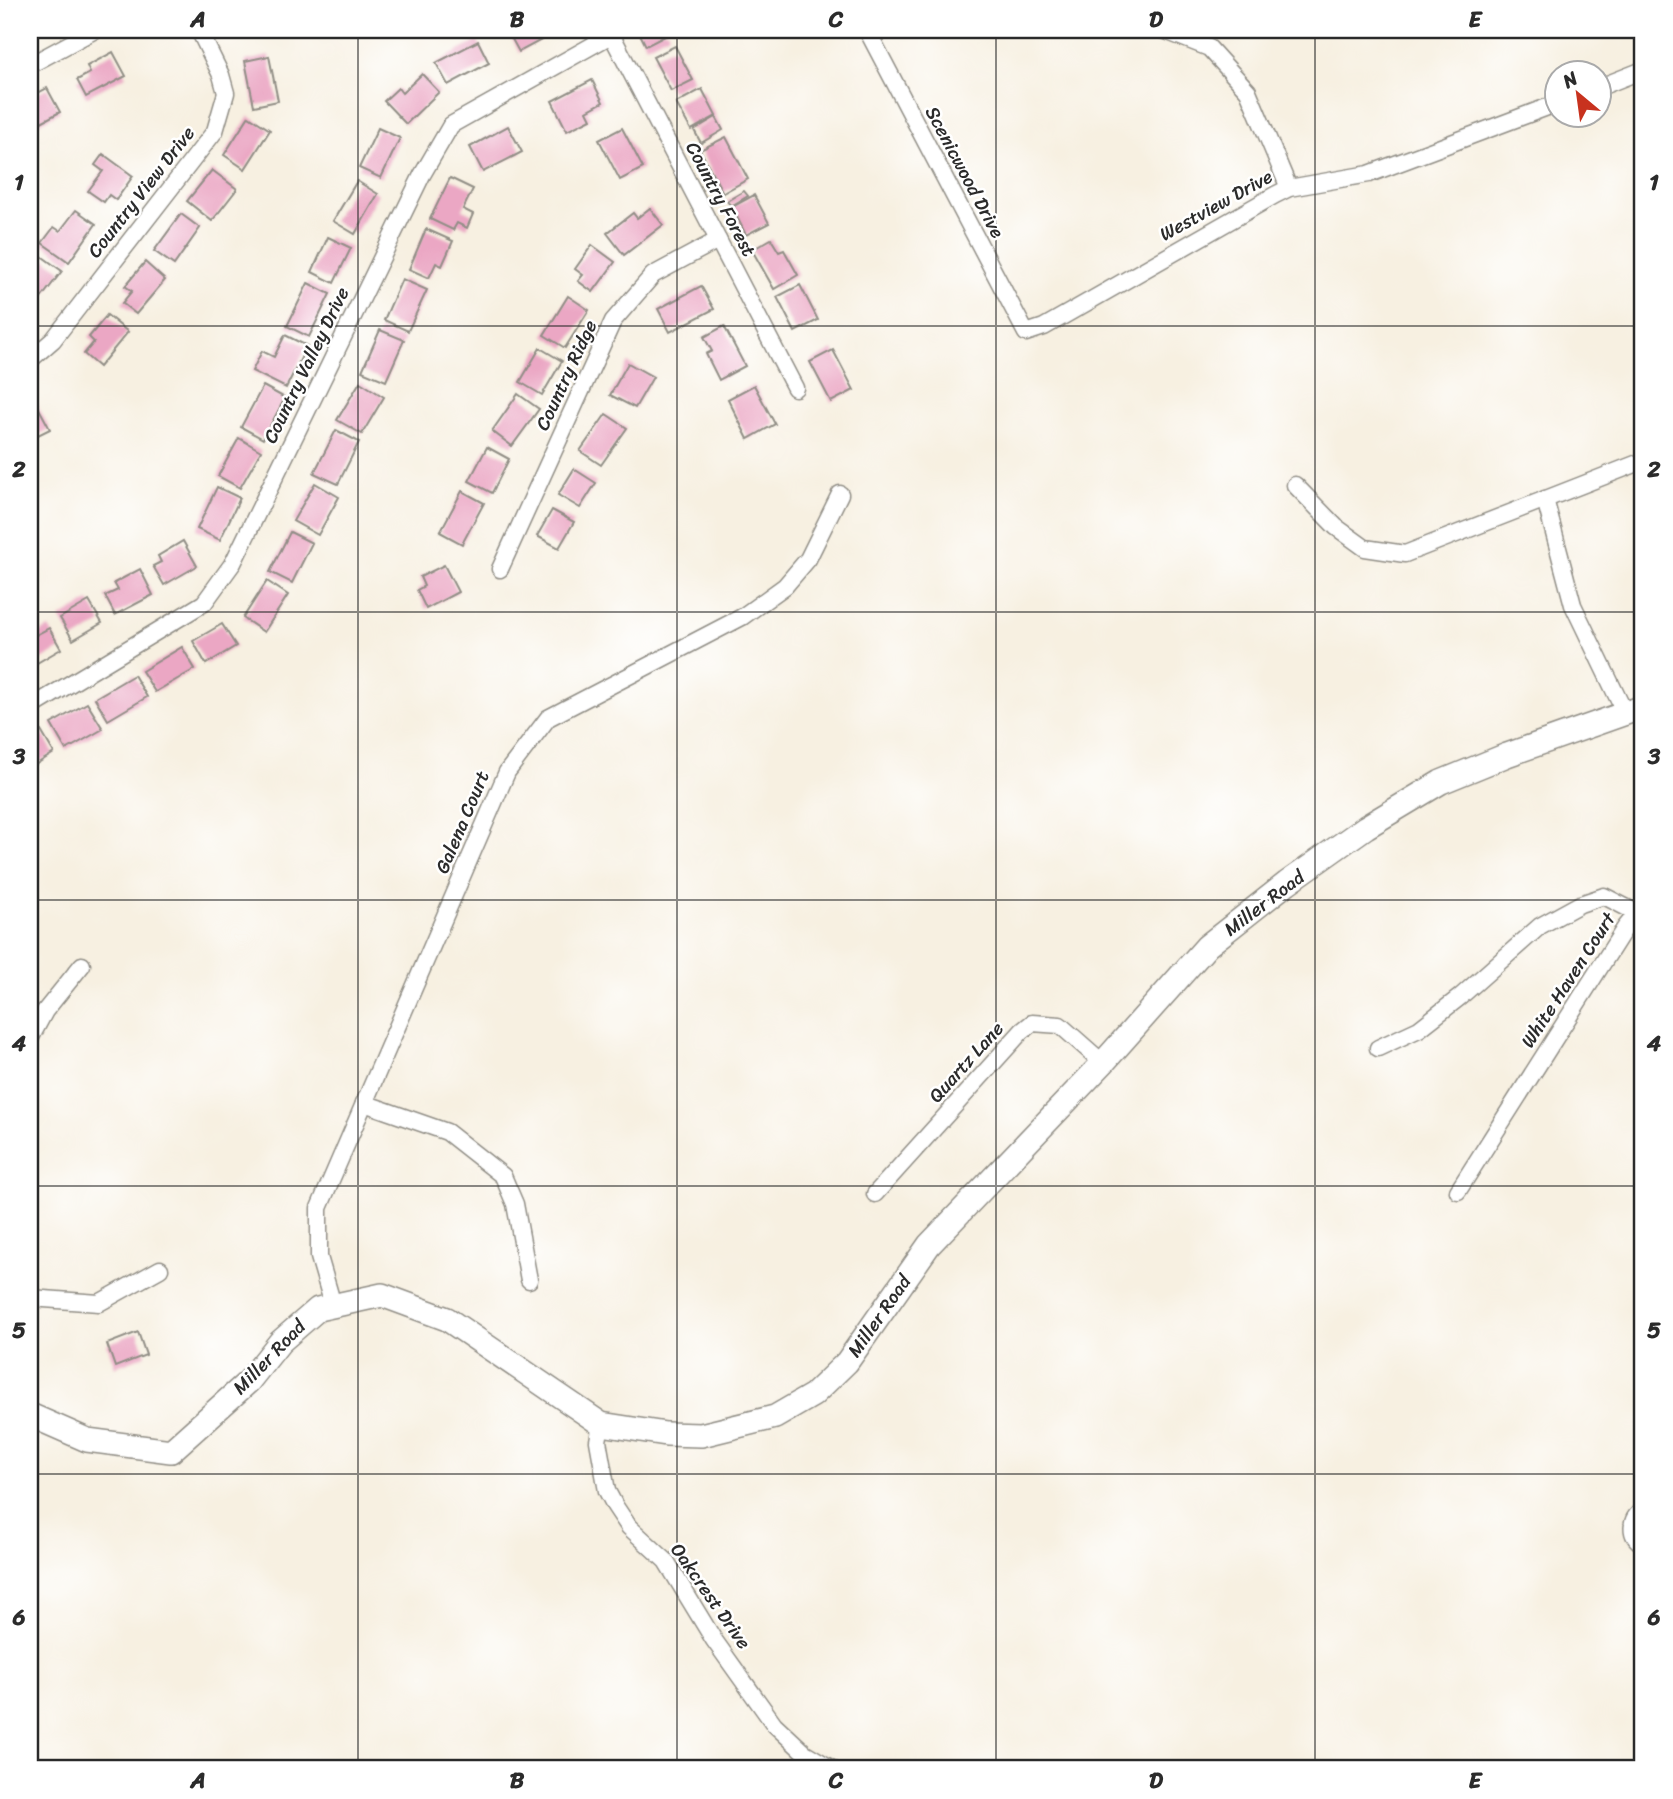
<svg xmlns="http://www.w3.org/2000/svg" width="1673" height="1799" font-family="Sriracha,sans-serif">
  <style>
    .building { fill: #eba7c4 }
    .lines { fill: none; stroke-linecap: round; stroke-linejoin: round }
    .street-casing { stroke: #918e86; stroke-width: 19 }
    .secondary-casing { stroke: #918e86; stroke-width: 26 }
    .street { stroke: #fff; stroke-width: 16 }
    .secondary { stroke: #fff; stroke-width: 23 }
    .grid { fill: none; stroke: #2b2b2b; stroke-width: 2; stroke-opacity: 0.55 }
    .labels { text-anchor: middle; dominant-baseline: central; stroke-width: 5; stroke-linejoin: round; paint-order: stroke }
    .street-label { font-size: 19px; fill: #2b2b2b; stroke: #fff }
    .neatline { fill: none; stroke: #2b2b2b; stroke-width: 2.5 }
    .grid-label { font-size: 23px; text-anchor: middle; font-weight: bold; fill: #2b2b2b }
  </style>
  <rect width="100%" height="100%" fill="#fff"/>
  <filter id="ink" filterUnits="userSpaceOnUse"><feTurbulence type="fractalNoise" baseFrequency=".0143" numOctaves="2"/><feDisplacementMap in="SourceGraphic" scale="14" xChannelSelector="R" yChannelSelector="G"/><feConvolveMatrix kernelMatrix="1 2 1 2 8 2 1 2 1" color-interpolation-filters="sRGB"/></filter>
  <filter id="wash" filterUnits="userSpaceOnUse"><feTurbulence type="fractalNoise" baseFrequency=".00686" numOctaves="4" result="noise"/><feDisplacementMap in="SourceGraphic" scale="28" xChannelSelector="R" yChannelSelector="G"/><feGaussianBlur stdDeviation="1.57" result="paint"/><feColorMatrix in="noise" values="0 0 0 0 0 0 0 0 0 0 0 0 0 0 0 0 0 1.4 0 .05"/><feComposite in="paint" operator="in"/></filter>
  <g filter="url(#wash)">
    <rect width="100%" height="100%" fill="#f7f0e1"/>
    <g id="blocks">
      <g class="building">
        <polygon points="507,30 560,30 519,52"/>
        <polygon points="638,30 667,30 669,34 646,46"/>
        <polygon points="478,41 489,63 448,85 436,63"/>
        <polygon points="675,46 693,80 671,91 653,57"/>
        <polygon points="113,52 126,76 86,97 77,80 90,73 87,66"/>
        <polygon points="269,56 278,101 254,106 245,61"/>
        <polygon points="422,74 439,92 406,124 384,101 398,88 402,93"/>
        <polygon points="592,80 603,102 587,111 591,119 567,131 552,101"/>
        <polygon points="47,88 60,112 30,128 30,97"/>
        <polygon points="702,89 716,116 691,130 676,103"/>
        <polygon points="249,116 270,130 245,169 224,155"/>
        <polygon points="716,117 723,130 701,143 694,130"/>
        <polygon points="508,126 522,152 483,172 470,147"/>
        <polygon points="378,128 400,138 381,178 359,168"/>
        <polygon points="622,128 643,168 620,180 599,140"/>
        <polygon points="726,137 748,179 723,193 700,150"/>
        <polygon points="103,154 133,176 116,200 109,195 104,202 88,191 103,171 95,165"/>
        <polygon points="212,170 237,189 212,221 187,201"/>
        <polygon points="450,178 473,189 463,209 473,214 467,228 457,223 453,230 430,219"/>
        <polygon points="357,181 378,194 355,234 333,221"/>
        <polygon points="744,191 748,196 731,206 727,201"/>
        <polygon points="754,195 769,223 746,235 732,207"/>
        <polygon points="650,208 663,225 624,255 607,233 633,213 637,218"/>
        <polygon points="76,210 96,224 69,262 42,243 54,227 60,231"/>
        <polygon points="181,214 200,228 174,265 154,251"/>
        <polygon points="426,229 453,241 442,266 436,263 429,278 409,269"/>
        <polygon points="328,237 351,248 334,283 312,272"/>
        <polygon points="771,239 779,252 784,250 798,275 774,289 752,250"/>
        <polygon points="592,245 615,262 593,292 578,281 583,275 575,269"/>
        <polygon points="40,255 62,271 32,310 30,308 30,268"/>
        <polygon points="145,262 165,280 136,314 122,303 132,291 125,286"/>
        <polygon points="402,279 427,290 408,331 384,320"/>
        <polygon points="308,283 330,294 309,337 287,326"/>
        <polygon points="800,285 818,320 795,332 777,297"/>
        <polygon points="701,286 714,309 670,332 658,309"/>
        <polygon points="568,296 589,310 565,348 544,335"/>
        <polygon points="107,315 128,332 99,367 84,354 94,342 89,337"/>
        <polygon points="724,326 745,366 719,380 706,354 712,351 704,337"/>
        <polygon points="380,330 404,340 386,381 362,371"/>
        <polygon points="285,335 307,346 286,388 252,371 262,351 274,357"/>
        <polygon points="540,348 562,361 542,395 520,382"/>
        <polygon points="833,350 854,390 831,402 810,362"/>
        <polygon points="628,363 653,377 635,408 610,395"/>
        <polygon points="360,382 384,397 362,434 337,420"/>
        <polygon points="754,385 775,424 748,439 728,399"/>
        <polygon points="263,386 285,398 263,439 241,427"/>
        <polygon points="518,394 539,409 512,446 492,431"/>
        <polygon points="36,403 50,429 30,439 30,407"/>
        <polygon points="606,414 627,428 601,465 580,451"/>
        <polygon points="336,430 359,442 338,484 314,473"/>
        <polygon points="239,438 261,451 240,488 218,476"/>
        <polygon points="487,447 509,459 492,493 469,481"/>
        <polygon points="574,469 596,483 580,508 558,495"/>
        <polygon points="315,483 339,497 318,535 293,521"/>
        <polygon points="217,487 240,498 220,540 197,529"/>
        <polygon points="462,491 484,503 462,544 440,532"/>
        <polygon points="552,510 574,522 559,548 537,536"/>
        <polygon points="290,532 312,543 292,583 270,572"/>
        <polygon points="183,541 197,566 164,585 153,566 161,562 158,556"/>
        <polygon points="444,565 458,592 426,609 417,590 424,586 420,577"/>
        <polygon points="140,569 153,595 115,615 105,596 118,590 114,583"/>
        <polygon points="267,581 288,595 264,632 243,618"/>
        <polygon points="89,601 102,623 73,640 60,618"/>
        <polygon points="222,624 236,646 206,664 193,641"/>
        <polygon points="49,628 61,649 30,667 30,638"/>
        <polygon points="182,647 195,669 155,692 142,671"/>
        <polygon points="134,675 147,697 108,720 95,698"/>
        <polygon points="87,703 103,729 66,750 51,724"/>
        <polygon points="41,731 54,753 30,768 30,738"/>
        <polygon points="138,1332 146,1355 115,1367 107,1344"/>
      </g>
    </g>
  </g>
  <g filter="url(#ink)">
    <use href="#blocks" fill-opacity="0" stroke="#918e86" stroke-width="2"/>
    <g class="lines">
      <defs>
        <g id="street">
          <polyline points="609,30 795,388"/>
          <polyline points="867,30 1026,333 1044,327 1275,195 1289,188 1369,174 1558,103"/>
          <polyline points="1163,30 1209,48 1248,91 1289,188"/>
          <polyline points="30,65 95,30"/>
          <polyline points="1600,87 1643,70"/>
          <polyline points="30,360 53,340 215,131 226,93 221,75 199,30"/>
          <polyline points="1295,485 1336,527 1365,548 1405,554 1643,461"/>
          <polyline points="1545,499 1573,605 1625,713"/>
          <polyline points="500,569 613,321 653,275 718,240"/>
          <polyline points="30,708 204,603 233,563 422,175 451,125 611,35"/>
          <polyline points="30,1039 45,1011 82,965"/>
          <polyline points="1378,1048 1419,1029 1460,997 1540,926 1580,904 1604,896 1637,913"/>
          <polyline points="364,1103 447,1132 503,1176 515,1204 529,1280"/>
          <polyline points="1458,1191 1625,928 1637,913 1643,910"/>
          <polyline points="875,1194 1022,1031 1032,1023 1060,1025 1103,1063"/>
          <polyline points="30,1298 99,1303 160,1269"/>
          <polyline points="333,1305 319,1257 319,1208 507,772 548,718 742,617 785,586 808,559 840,494"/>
          <polyline points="601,1424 598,1441 607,1491 615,1506 629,1527 666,1561 714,1640 774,1724 805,1753 832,1769"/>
          <path d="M1643,1510C1629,1519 1629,1536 1643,1544"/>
        </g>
        <polyline id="secondary" points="30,1415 87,1440 171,1451 249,1381 280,1342 318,1309 382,1295 447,1319 601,1424 666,1434 701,1435 775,1417 813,1395 847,1362 929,1245 1103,1063 1207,946 1287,883 1366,827 1441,782 1507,755 1643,707"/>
      </defs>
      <use href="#street" class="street-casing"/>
      <use href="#secondary" class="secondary-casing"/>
      <use href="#street" class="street"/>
      <use href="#secondary" class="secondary"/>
    </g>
  </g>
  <path class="grid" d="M358,30V1769M677,30V1769M996,30V1769M1315,30V1769M30,326H1643M30,612H1643M30,900H1643M30,1186H1643M30,1474H1643"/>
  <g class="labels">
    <g class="street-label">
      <text transform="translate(965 172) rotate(62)">Scenicwood Drive</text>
      <text transform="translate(141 192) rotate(-52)">Country View Drive</text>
      <text transform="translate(721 199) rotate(62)">Country Forest</text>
      <text transform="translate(1216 205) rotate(-29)">Westview Drive</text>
      <text transform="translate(306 365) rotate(-64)">Country Valley Drive</text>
      <text transform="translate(566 375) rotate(-65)">Country Ridge</text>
      <text transform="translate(462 822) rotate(-67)">Galena Court</text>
      <text transform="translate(1264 903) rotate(-37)">Miller Road</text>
      <text transform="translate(1568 980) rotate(-57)">White Haven Court</text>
      <text transform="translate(966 1062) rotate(-48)">Quartz Lane</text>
      <text transform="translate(879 1316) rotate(-55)">Miller Road</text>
      <text transform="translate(269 1357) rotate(-46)">Miller Road</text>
      <text transform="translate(711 1596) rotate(55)">Oakcrest Drive</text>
    </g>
  </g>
  <rect width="1673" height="1799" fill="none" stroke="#fff" stroke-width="77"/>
  <g transform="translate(1578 94) rotate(331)"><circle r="33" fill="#ffffff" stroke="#aaaaaa" stroke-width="2"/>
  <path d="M0-5L12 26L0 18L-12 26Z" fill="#c8321e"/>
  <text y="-10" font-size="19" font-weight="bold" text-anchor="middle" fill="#2b2b2b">N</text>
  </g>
  <rect x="38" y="38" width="1596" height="1722" class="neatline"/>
  <g class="grid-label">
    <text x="198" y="27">A</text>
    <text x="517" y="27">B</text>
    <text x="836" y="27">C</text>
    <text x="1156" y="27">D</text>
    <text x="1475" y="27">E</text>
    <text x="19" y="190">1</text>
    <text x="1654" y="190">1</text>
    <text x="19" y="477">2</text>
    <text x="1654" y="477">2</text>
    <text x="19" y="764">3</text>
    <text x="1654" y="764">3</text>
    <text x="19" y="1051">4</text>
    <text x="1654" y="1051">4</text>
    <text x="19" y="1338">5</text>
    <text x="1654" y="1338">5</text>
    <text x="19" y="1625">6</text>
    <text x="1654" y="1625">6</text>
    <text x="198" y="1788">A</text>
    <text x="517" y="1788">B</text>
    <text x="836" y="1788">C</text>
    <text x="1156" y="1788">D</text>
    <text x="1475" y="1788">E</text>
  </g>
</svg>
